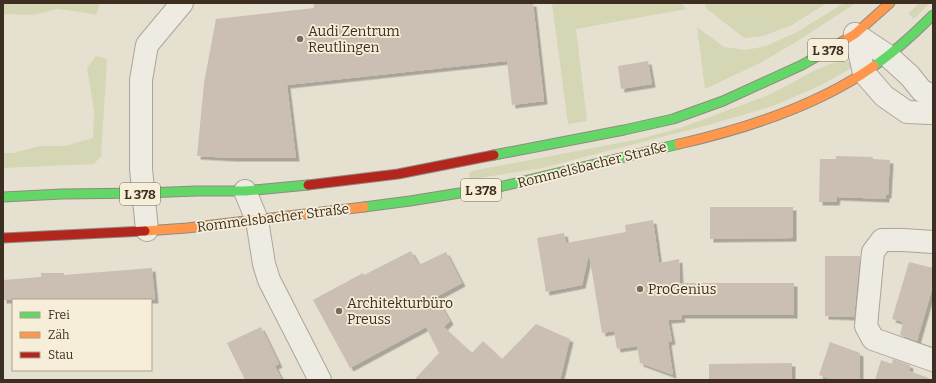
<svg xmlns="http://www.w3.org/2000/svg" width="936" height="383" font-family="Bitter,serif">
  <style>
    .green { fill: #d4d6b4 }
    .building { fill: #cabfb2; filter: url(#shadow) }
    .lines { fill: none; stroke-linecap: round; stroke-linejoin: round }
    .street-casing { stroke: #aca59a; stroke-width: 24 }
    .fast-casing { stroke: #918b80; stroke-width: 11 }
    .slow-casing { stroke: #918b80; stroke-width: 11 }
    .jam-casing { stroke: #918b80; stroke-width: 11 }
    .street { stroke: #eeebe3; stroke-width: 22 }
    .fast { stroke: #63d668; stroke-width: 9 }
    .slow { stroke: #ff974d; stroke-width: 9 }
    .jam { stroke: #b3261e; stroke-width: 9 }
    .poi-dot { fill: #786c5f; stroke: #f6eed9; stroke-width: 1.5 }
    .labels { text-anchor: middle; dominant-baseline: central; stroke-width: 3.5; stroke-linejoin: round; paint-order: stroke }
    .shield { fill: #f6eed9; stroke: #746858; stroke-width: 1 }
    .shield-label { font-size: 13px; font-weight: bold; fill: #3c2e21 }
    .poi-label { font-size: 14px; fill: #3c2e21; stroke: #f6eed9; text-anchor: start }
    .street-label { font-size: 14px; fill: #3c2e21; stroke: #f6eed9 }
  </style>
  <defs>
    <filter id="shadow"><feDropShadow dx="3.5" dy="3.5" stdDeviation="0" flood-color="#0004"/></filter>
  </defs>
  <rect width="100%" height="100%" fill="#e6e0d1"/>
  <g class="green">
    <polygon points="3,3 100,3 96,15 81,12 57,9 34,15 6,14 3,15"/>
    <polygon points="552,3 682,3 686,9 576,29 587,121 568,124"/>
    <polygon points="704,3 827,3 792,25 763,36 744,38 707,9"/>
    <polygon points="844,3 856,3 799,40 762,62 705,89 697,27 724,47 746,50 766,46 797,32"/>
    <polygon points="919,3 930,3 914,19 908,14"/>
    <polygon points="96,56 107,59 101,156 94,164 3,168 3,153 13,153 40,146 65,146 93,138 94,110 87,68"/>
    <polygon points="840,61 853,63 852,66 848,70 819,86 773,106 708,125 542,168 473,179 471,179 469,177 469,173 472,171 640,139 680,128 769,95 814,71 830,64"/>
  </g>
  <g class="building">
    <polygon points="313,3 533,3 544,101 512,105 507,61 287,85 296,158 232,158 197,156 204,83 216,19 314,8"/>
    <polygon points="648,61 652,84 621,89 618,66"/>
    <polygon points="836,156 873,157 873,159 890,160 888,195 886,195 886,199 837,197 836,202 819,202 820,159 836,159"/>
    <polygon points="710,207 793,207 793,238 710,239"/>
    <polygon points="653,220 659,263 679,259 680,283 794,283 794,315 681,315 682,319 668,320 672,341 668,342 673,375 640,363 637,346 617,349 614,331 602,333 589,254 582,285 546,292 537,238 564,233 566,243 626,232 625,225"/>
    <polygon points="411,251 419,265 446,252 462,283 436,297 450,321 444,327 472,353 483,341 502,359 536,324 570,339 560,380 414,380 439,353 426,327 350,368 313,300 363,273 364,275"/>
    <polygon points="825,256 860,256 854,317 825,316"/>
    <polygon points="909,262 933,268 933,286 917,341 900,335 903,322 892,319"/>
    <polygon points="152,268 155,300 3,300 3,280 41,277 41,273 64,273 64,275"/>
    <polygon points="261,327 279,364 275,366 282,380 245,380 227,343"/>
    <polygon points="830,342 860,353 860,380 833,380 819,375"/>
    <polygon points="893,359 910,365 909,371 929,378 928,380 875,380 881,360 892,364"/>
    <polygon points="792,363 792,380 709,380 709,364"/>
  </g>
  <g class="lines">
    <defs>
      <g id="street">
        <polyline points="855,34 864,73 884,96 907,112 930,113 933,112"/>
        <polyline points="855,34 888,56 910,76 922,91 933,96"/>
        <polyline points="245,191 257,220 264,264 269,280 320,380"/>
        <polyline points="147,230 141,169 141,80 147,45 182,3"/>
        <polyline points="933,242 903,240 882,240 873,252 866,326 873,339 933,360"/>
      </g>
      <g id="fast">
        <path d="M874,66C896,51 915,33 933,15"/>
        <polyline points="494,155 624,130 673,119 723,101 802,65 830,49"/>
        <polyline points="3,197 62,194 144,193 197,191 245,191 308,185"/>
        <polyline points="364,207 410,201 503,186 679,144"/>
      </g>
      <g id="slow">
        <polyline points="830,49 855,34 890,3"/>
        <path d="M679,144C745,129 819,105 874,66"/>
        <polyline points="145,231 187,228 364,207"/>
      </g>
      <g id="jam">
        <polyline points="308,185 398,174 494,155"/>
        <polyline points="3,238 145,231"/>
      </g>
    </defs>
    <use href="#street" class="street-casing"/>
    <use href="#fast" class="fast-casing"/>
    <use href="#slow" class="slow-casing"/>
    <use href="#jam" class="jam-casing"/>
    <use href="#street" class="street"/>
    <use href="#fast" class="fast"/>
    <use href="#slow" class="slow"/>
    <use href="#jam" class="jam"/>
  </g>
  <g class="poi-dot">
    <circle cx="300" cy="39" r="4"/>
    <circle cx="640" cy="289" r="4"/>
    <circle cx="339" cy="311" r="4"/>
  </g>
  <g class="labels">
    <g class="shield">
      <rect x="808" y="39" width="40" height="22" rx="3"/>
      <rect x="461" y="179" width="40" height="22" rx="3"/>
      <rect x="120" y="183" width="40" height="22" rx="3"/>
    </g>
    <g class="shield-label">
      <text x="828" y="50">L 378</text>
      <text x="481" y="190">L 378</text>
      <text x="140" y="194">L 378</text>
    </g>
    <g class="poi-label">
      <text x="308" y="31">Audi Zentrum<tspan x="308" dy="16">Reutlingen</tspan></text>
      <text x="648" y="289">ProGenius</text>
      <text x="347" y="303">Architekturbüro<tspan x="347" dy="16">Preuss</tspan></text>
    </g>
    <g class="street-label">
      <text transform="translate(592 165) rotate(-14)">Rommelsbacher Straße</text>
      <text transform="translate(273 218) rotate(-7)">Rommelsbacher Straße</text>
    </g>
  </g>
  <rect width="936" height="383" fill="none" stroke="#3c2e21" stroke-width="8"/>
  <rect x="12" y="299" width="140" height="72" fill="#f6eed9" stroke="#aca18f"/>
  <rect x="20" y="312" width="20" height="6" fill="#63d668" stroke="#aca18f"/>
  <text x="48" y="319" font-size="12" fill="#3c2e21">Frei</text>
  <rect x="20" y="332" width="20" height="6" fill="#ff974d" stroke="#aca18f"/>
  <text x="48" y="339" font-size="12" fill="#3c2e21">Zäh</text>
  <rect x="20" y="352" width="20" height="6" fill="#b3261e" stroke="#aca18f"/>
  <text x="48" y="359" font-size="12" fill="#3c2e21">Stau</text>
</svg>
